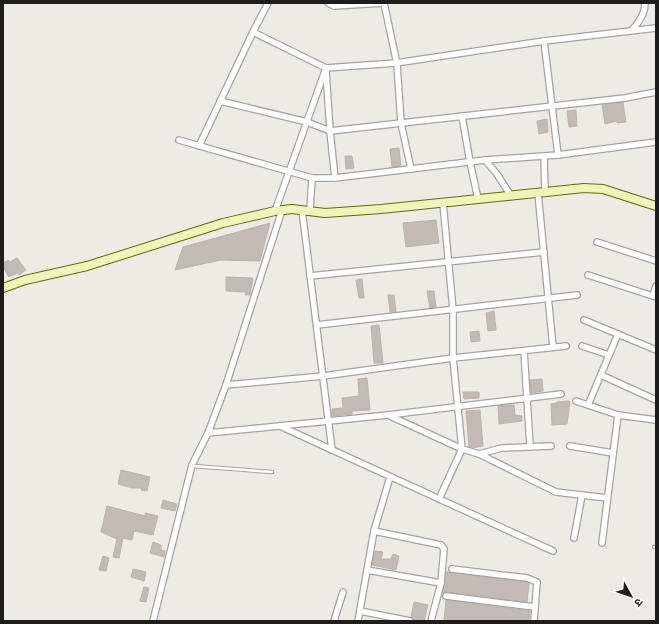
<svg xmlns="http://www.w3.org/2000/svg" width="659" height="624" font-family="'Roboto Condensed','Noto Sans Devanagari',sans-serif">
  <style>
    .building { fill: #c2bab4; stroke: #beb3a7 }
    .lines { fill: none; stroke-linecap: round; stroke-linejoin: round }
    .lane-casing { stroke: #a4a4a4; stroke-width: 4.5 }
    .street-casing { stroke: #a4a4a4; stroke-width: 8 }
    .secondary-casing { stroke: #5c6d0c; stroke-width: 10 }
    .lane { stroke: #fff; stroke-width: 2.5 }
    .street { stroke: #fff; stroke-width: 5.5 }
    .secondary { stroke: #eef5ba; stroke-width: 8 }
  </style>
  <rect width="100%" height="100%" fill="#eeebe4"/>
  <g class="building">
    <polygon points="623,102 626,122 617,123 617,121 605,124 602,105"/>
    <polygon points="576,110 577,126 569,127 567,111"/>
    <polygon points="547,119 548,132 539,134 537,121"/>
    <polygon points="399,148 401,166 392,167 390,149"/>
    <polygon points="345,156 352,156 354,168 346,169"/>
    <polygon points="436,220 439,243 406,247 403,223"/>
    <polygon points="270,223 260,261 221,260 175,270 183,247"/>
    <polygon points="17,258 26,270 19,275 18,273 9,277 3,267 3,263 8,260 10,262"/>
    <polygon points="226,277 253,278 250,295 245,295 246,292 226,291"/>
    <polygon points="362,279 364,298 359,298 356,280"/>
    <polygon points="427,291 434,291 436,307 430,308"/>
    <polygon points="388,295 394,295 396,312 390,312"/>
    <polygon points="494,311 496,330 488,331 486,313"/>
    <polygon points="379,325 383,363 374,363 371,326"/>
    <polygon points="479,331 480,341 471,342 470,332"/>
    <polygon points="367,378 370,410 352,411 352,414 332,416 332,409 343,408 342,398 359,396 358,379"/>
    <polygon points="542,379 543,391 531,393 530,380"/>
    <polygon points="463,392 479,392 479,398 464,399"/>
    <polygon points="569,401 570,402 567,424 552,425 551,404 556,403 557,402"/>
    <polygon points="507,405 514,405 515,415 522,416 522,421 499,424 498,406"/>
    <polygon points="480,410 483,446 472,448 469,447 466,411"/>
    <polygon points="121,470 150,477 147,491 141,490 142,488 132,488 118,484"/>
    <polygon points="163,500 177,504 175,511 161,508"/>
    <polygon points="107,506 145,516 145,513 158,516 153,535 134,531 132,540 123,538 119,558 113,557 117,539 101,532"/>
    <polygon points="153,542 161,545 161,550 165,551 164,557 150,553"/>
    <polygon points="375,551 383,552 381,559 391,559 393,554 399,556 396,570 372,565"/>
    <polygon points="103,556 109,558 106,571 99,570"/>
    <polygon points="133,569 146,572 144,581 131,577"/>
    <polygon points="446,572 526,582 529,584 527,602 447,592 443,593"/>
    <polygon points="144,587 149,588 146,602 140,601"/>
    <polygon points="446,600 530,611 529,621 444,621"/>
    <polygon points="414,602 428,605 424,621 414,620 411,617"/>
  </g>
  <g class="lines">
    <defs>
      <g id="lane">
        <polyline points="193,466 272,472"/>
        <polyline points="654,547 656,547"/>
      </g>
      <g id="street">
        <polyline points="328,3 334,6 384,3"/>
        <polyline points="384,3 397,64 401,123 411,169"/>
        <path d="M632,30C639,22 645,14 645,3"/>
        <polyline points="253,32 326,68 396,63 544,41 656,28"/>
        <polyline points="544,41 558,155"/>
        <polyline points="326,71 330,131 335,178"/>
        <polyline points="220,101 307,122 330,131 625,98 656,92"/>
        <polyline points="462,116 470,162 478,199"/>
        <polyline points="179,140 312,178 335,178 485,160 558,155 656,142"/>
        <polyline points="199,146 253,32 268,3"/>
        <polyline points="544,156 545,192"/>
        <polyline points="485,160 497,174 511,196"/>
        <polyline points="538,193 553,347"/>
        <polyline points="302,210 332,450"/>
        <polyline points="275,211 326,68"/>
        <polyline points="310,211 312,178"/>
        <polyline points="597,242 656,261"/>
        <polyline points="588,275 656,297"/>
        <polyline points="310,276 544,252"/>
        <polyline points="653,296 656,286"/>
        <polyline points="584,320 656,350"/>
        <polyline points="317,325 577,295"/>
        <polyline points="582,346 609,355"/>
        <polyline points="524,351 530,446"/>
        <polyline points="601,375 656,400"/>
        <polyline points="226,385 323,376 453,358 566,346"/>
        <polyline points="576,401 618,415 656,420"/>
        <polyline points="588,405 618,334"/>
        <polyline points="388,415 462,449 479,454 502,448 551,446"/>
        <polyline points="280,426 553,551"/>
        <polyline points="208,433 388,415 561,394"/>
        <polyline points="570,446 613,453"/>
        <polyline points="479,454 556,492 607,498"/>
        <polyline points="439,499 462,449 453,358 453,310 443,203"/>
        <polyline points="374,531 441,545 444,549 441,583 431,621"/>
        <polyline points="574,538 582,495"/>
        <polyline points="602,543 618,415"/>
        <polyline points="452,569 519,577 527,578 537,582 534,621"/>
        <polyline points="367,570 441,583"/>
        <polyline points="446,596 535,607"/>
        <polyline points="360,611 410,621"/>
        <polyline points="153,621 192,465 208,433 226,385 282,210"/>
        <polyline points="334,621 343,592"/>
        <polyline points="358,621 374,531 390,477"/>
      </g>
      <polyline id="secondary" points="3,288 25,280 87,266 223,223 275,211 292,209 325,213 381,209 584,188 603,189 656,206"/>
    </defs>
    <use href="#lane" class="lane-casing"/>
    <use href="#street" class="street-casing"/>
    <use href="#secondary" class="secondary-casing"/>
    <use href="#lane" class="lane"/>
    <use href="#street" class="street"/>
    <use href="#secondary" class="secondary"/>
  </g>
  <rect width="659" height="624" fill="none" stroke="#1d1d1d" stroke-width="8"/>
  <g transform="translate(631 596) rotate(130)" stroke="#ffffff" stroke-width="3" paint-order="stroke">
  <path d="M0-3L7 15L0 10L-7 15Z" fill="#1d1d1d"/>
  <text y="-6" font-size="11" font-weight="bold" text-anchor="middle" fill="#1d1d1d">उ</text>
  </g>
</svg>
